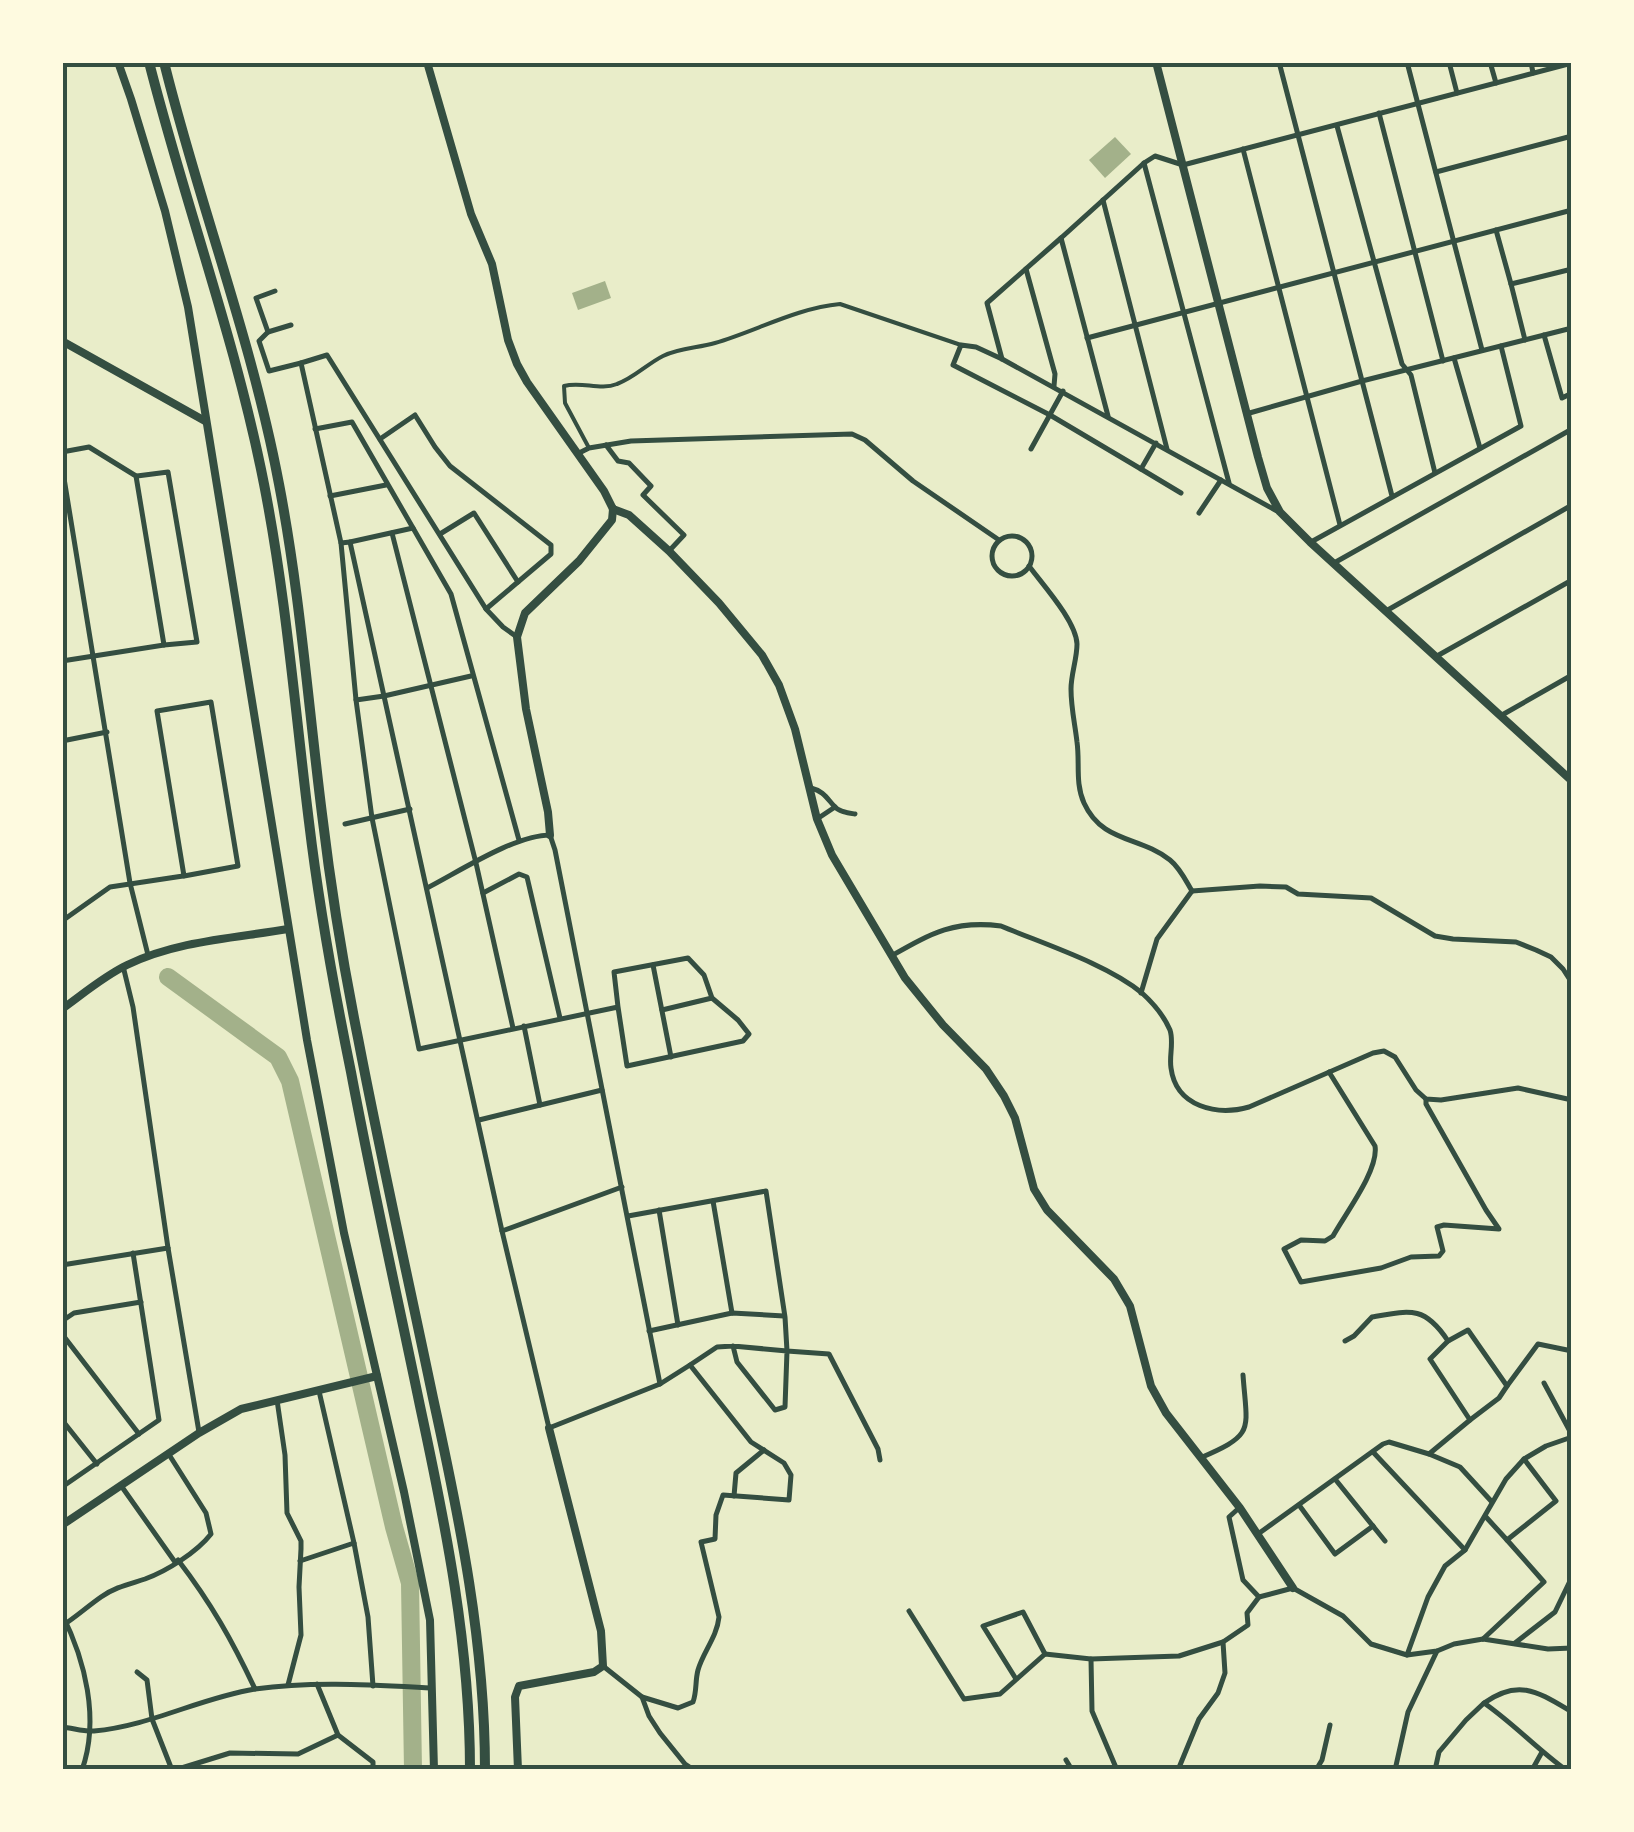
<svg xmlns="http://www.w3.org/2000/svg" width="1634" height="1832" font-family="'Asap Condensed',sans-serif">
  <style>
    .water { fill: #a3b18a }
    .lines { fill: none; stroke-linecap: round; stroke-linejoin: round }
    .river { stroke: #a3b18a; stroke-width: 18 }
    .pedestrian { stroke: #344e41; stroke-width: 4 }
    .minor { stroke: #344e41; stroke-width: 5 }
    .tertiary { stroke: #344e41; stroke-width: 8 }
    .motorway { stroke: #344e41; stroke-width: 10 }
    .neatline { fill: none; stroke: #344e41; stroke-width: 4 }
  </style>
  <rect width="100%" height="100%" fill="#e9edc9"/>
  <g class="water">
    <polygon points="1115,137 1131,154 1105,178 1089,160"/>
    <polygon points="605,281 611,298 578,310 572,293"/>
  </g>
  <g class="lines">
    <polyline class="river" points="168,977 278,1057 290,1081 394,1527 410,1583 413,1770"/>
    <path class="pedestrian" d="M589,448L565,403L564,386C582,381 600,391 617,384C634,378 647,364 663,356C679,348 698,348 715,343C756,331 797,308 840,304L961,345"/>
    <g class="minor">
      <polyline points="1279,62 1392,496"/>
      <polyline points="1407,62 1482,350"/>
      <polyline points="1449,62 1457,93"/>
      <polyline points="1490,62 1496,83"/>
      <polyline points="1531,62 1533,73"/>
      <polyline points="1379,113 1443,361"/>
      <polyline points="1337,126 1402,364 1411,375 1435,473"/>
      <polyline points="1243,149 1340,525"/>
      <polyline points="1144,163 1229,483"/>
      <polyline points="1436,172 1572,136"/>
      <polyline points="1103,200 1167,449"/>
      <polyline points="1496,230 1511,284"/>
      <polyline points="1026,269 1055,374 1054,386"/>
      <polyline points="275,291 256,298 268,332 259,341 269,371 301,363"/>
      <polyline points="268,332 291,325"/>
      <polyline points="1544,335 1562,398 1572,393"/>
      <polyline points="1087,338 1572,210"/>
      <polyline points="1525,340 1511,284 1572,269"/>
      <polyline points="1454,358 1480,448"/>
      <polyline points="1002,359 987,303 1061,238"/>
      <polyline points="1246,414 1362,381 1572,328"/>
      <polyline points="1108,416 1061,238 1144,163 1155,156 1183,165 1572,63"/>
      <polyline points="315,429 352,422 451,594 519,840"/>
      <polyline points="380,439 415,415 435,447 450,466 551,545 551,554 486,609"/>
      <polyline points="1156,443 1141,469 1050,415 953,365 961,345 976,347 1002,359 1277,511"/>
      <polyline points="606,445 618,461 629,463 651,486 643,495 684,535 669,551"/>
      <polyline points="1031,449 1063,391"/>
      <polyline points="62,452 89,447 136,476 164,645 62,661"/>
      <polyline points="577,454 589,448 631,441 852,434 865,440 913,481 999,540"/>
      <polyline points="62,466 130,883 148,955"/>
      <polyline points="1141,469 1181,493"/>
      <polyline points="137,476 168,472 197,642 164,645"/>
      <polyline points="330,496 386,485"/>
      <polyline points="1199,513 1221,480"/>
      <polyline points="392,533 476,863 513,1028"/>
      <polyline points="440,534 474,513 518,582"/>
      <circle cx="1012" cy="556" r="20"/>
      <polyline points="350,542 413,528"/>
      <polyline points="1311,542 1521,426 1501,346"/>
      <polyline points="341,543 356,700 372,818 419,1049 618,1007 614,972 688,958 704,975 712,998 738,1020 749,1034 743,1041 627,1066 618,1007"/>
      <polyline points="1334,563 1572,429"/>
      <path d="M1029,566C1043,585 1076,621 1077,644C1077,659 1071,674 1071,689C1071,708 1075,724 1077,742C1080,763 1075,783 1084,803C1102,843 1140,836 1170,860C1180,868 1186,881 1192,891"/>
      <polyline points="1386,611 1572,505"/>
      <path d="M517,637L503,627L486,609L327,355L301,363L341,543L350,542L502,1231L549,1428L660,1384L690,1365L751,1442L784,1463L791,1475L789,1500L723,1495L716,1515L715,1539L701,1542L719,1617C717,1637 703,1652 698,1670C695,1681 697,1691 693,1702L678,1708L642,1697"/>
      <polyline points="1437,656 1572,580"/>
      <polyline points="356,700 384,696 471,676"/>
      <polygon points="211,702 238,866 184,876 157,711"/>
      <polyline points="1502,715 1572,675"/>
      <polyline points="62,741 107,732"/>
      <path d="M811,788C823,791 826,797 834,806C839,812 848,813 855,814"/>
      <polyline points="817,819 835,807"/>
      <polyline points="345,824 410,809"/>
      <path d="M427,888C460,871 515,835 550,835L555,850L660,1384"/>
      <polyline points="1192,891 1260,886 1286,887 1298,894 1371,898 1435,936 1453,939 1516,942 1536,950 1551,957 1563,969 1572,983"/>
      <polyline points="483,893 519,874 527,877 560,1018"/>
      <polyline points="62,921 110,887 183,876"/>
      <path d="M893,955C932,933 955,920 1001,926C1044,944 1107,964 1142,993C1153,1003 1164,1016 1170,1030C1174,1042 1169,1056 1171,1068C1176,1107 1217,1116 1249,1107L1373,1053L1384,1051L1395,1057L1416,1090L1426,1099L1441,1100L1518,1088L1572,1100"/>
      <polyline points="653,965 671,1057"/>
      <polyline points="123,966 133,1007 168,1248 199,1432"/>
      <polyline points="1141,993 1157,939 1192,891"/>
      <polyline points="662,1010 712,998"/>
      <polyline points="524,1026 540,1105"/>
      <path d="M1329,1072L1375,1146C1379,1170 1345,1214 1333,1236L1325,1241L1301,1240L1284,1249L1301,1282L1381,1268L1411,1257L1439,1256L1443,1251L1437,1227L1444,1225L1499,1229L1486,1210L1426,1104V1099"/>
      <polyline points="479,1120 602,1090"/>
      <polyline points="713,1201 732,1313"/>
      <polyline points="659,1210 678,1325"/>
      <polyline points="628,1216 766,1191 785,1317 787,1351 829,1354 878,1449 880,1460"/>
      <polyline points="502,1231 622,1187"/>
      <polyline points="62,1265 168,1248"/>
      <polyline points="62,1321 74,1313 141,1302"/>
      <polyline points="649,1331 732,1313 784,1316"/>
      <polyline points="62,1334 139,1434"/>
      <path d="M1345,1341L1354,1336L1372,1317C1411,1310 1425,1306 1448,1341"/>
      <polyline points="690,1365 717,1347 733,1346 787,1351 785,1407 775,1410 737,1362 733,1346"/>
      <polyline points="1544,1383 1572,1435"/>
      <polyline points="319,1391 354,1543 368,1617 373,1686"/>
      <polyline points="277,1400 285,1455 287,1513 301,1541 301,1549 299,1587 301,1635 288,1685"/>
      <polyline points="62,1420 97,1464"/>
      <polyline points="1470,1420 1499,1398 1507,1386"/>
      <polyline points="1373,1452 1465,1550"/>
      <polyline points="1429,1454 1460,1467 1492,1502"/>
      <path d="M1200,1458C1256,1434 1247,1431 1243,1375"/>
      <polyline points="1335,1479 1385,1541"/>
      <polyline points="62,1487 159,1420 133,1253"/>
      <polyline points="122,1487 175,1562"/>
      <polyline points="734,1496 736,1473 764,1450"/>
      <polyline points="1299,1505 1335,1554 1373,1526"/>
      <polyline points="1239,1508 1229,1517 1243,1580 1259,1597"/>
      <polyline points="1486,1517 1507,1540 1556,1501 1524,1459"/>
      <polyline points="1258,1534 1383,1444 1389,1442 1429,1454 1470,1420 1430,1359 1448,1341 1468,1330 1507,1386 1538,1344 1572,1351"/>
      <path d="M178,1560C211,1603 232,1640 255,1689C313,1681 372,1685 431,1688"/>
      <polyline points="300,1561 354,1543"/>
      <polyline points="1259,1597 1293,1588 1343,1616 1371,1644 1407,1655 1437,1651 1454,1644 1483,1639 1548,1649 1572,1648"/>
      <polyline points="909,1611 964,1699 1000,1694 1045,1654 1091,1659 1179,1656 1223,1642"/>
      <path d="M62,1614C85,1660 100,1719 82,1770"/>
      <path d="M62,1626C76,1617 88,1606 101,1597C115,1587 130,1584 145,1579C167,1571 197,1552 211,1534L206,1513L168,1453"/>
      <polyline points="1483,1639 1544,1582 1507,1540"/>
      <polyline points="1515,1643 1555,1612 1570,1581"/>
      <polyline points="1407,1655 1428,1597 1445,1566 1465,1550 1506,1479 1524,1459 1546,1446 1572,1437"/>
      <polyline points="1091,1659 1092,1711 1117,1770"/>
      <polyline points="603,1666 642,1697 649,1716 660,1733 685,1764 694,1770"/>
      <polyline points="137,1672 147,1680 152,1719 172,1770"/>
      <polyline points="1016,1679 983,1626 1023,1612 1045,1654"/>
      <polyline points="317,1684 338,1735 373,1762 373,1770"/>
      <path d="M1484,1703C1519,1678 1538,1692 1572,1712"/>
      <path d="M62,1727C73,1728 84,1732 94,1731C150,1726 200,1698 255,1689"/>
      <polyline points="1066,1760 1072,1770"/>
      <polyline points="175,1770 230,1753 298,1754 338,1735"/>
      <polyline points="1178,1770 1199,1719 1218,1693 1225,1673 1223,1642 1248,1625 1247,1613 1259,1597"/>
      <polyline points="1316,1770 1322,1760 1330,1725"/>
      <polyline points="1395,1770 1408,1712 1437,1651"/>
      <path d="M1435,1770L1439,1752L1466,1720L1484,1703C1513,1723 1537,1749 1566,1770"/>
      <polyline points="1532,1770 1542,1752"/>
    </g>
    <g class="tertiary">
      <polyline points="118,62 131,99 165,211 188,307 307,1040 344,1233 404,1492 430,1620 434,1770"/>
      <polyline points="427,62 471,214 492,264 508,340 517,364 527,382 604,491 613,509"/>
      <polyline points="1156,62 1258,457 1267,488 1280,512 1310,542 1572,781"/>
      <polyline points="62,341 205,421"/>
      <polyline points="613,509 629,515 669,551 719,603 762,655 779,685 795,729 817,819 832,855 905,978 943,1025 986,1069 1004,1096 1015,1118 1034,1189 1047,1210 1114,1279 1130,1306 1151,1386 1166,1413 1240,1508 1293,1588"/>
      <polyline points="550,835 548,812 526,709 517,637 525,613 579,561 612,520 613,509"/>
      <path d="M62,1009C83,994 104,976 127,965C176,941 235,938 288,929"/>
      <polyline points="62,1525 199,1433 241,1409 377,1376"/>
      <polyline points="518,1770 515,1697 519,1686 594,1672 603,1666 601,1631 549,1428"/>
    </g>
    <g class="motorway">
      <path d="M149,62C185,204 236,341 264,484C286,596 295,709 309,822C319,906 334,989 351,1072C372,1184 397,1295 420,1406C446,1527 470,1646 470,1770"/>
      <path d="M164,62C199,204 252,340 279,484C300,593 308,703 322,814C331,889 343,964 358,1038C381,1158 408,1278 433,1398C460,1521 485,1643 485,1770"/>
    </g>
  </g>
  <rect width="1634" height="1832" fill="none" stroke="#fefae0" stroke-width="130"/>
  <rect x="65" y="65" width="1504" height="1702" class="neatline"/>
</svg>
